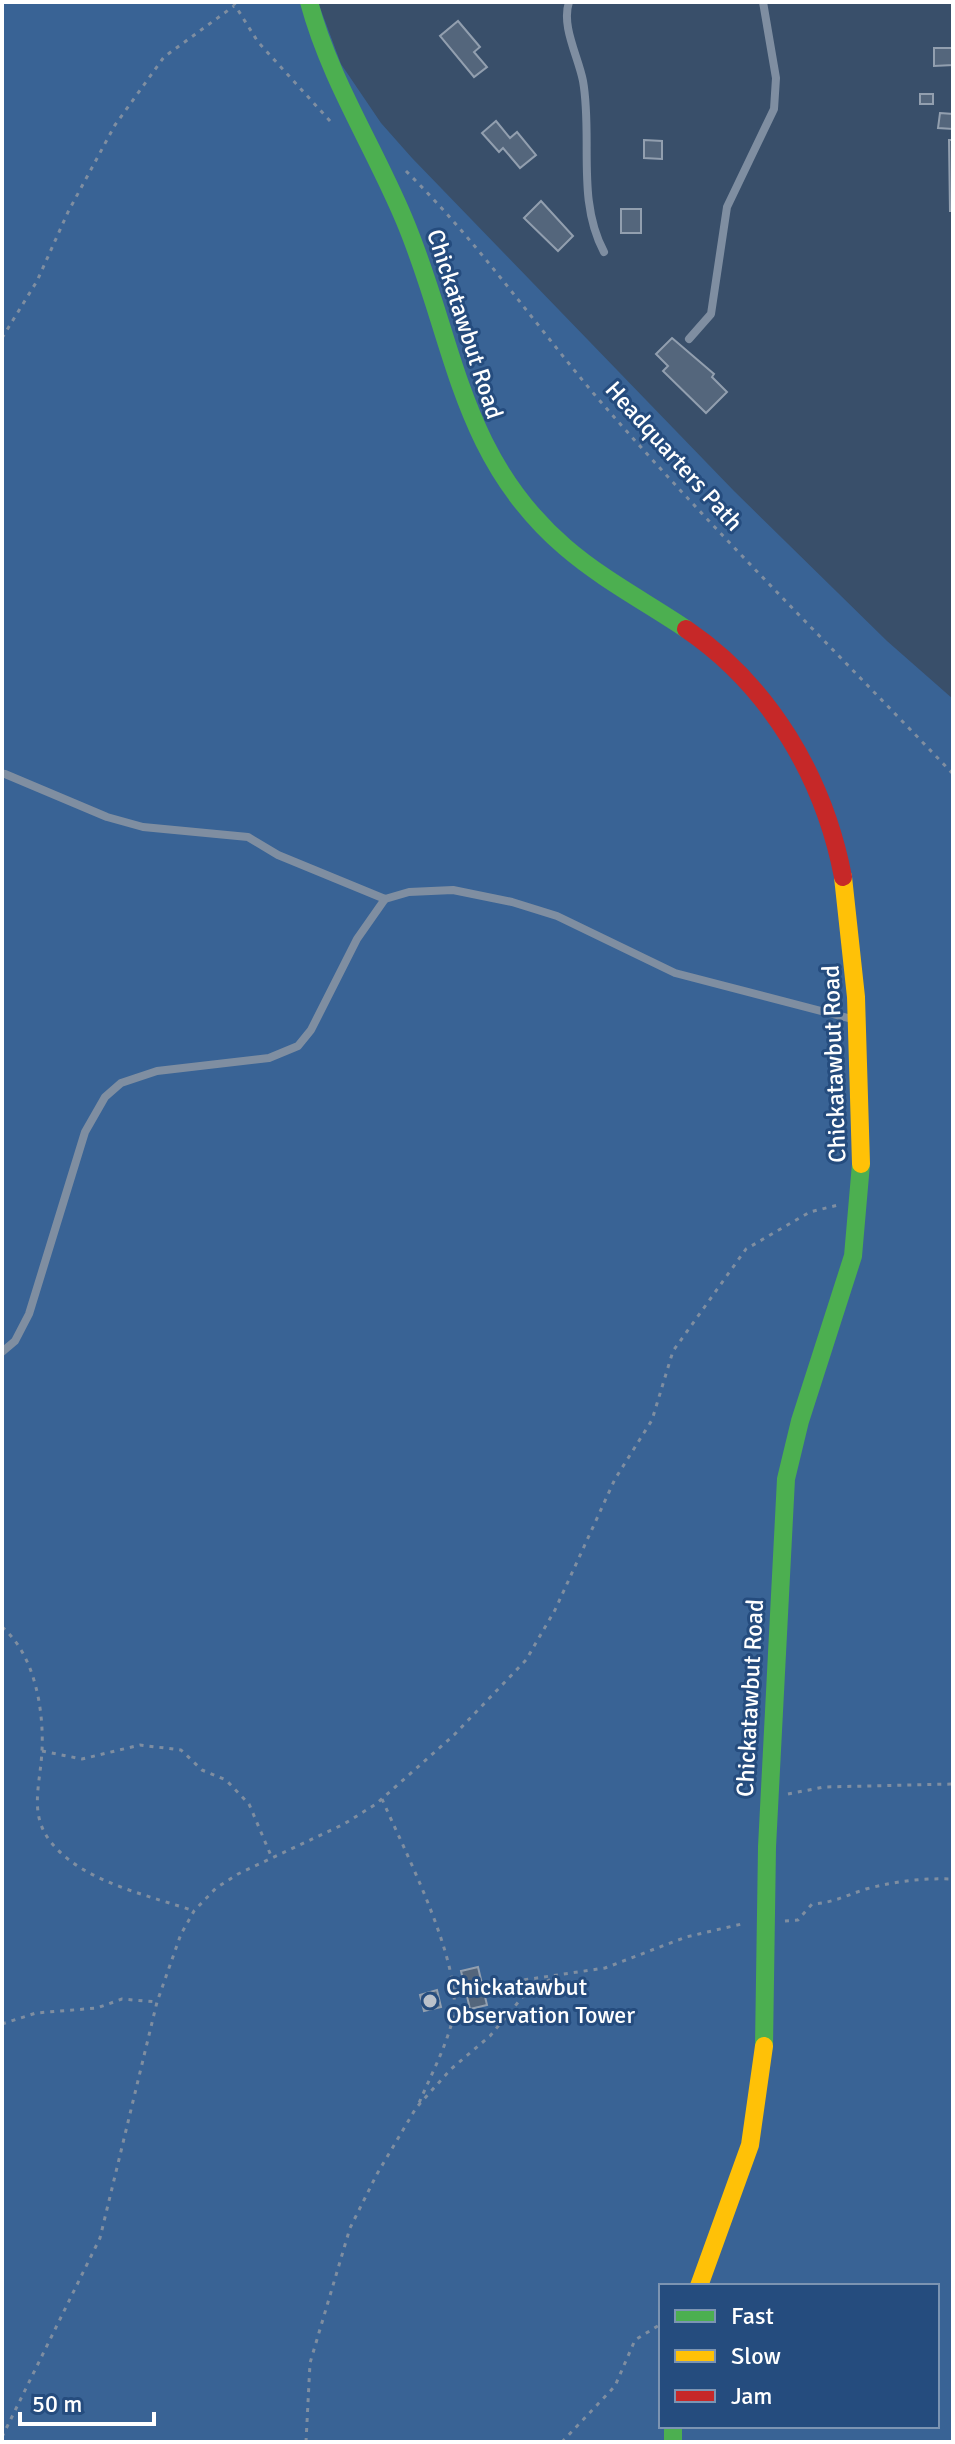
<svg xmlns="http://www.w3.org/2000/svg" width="955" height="2444" font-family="Signika,sans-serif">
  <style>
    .green { fill: #396395; fill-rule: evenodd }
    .building { fill: #54667c; stroke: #929faf; stroke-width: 2 }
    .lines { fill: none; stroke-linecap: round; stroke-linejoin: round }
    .path { stroke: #7f8ea1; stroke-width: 3; stroke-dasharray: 4 6; stroke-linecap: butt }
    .lane { stroke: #7f8ea1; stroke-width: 8 }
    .fast { stroke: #4caf50; stroke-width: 18 }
    .slow { stroke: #ffc107; stroke-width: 18 }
    .jam { stroke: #c62828; stroke-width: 18 }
    .poi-dot { fill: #bac1cb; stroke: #254c7e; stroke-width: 3 }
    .labels { text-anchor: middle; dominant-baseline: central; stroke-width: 6; stroke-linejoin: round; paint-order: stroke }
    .street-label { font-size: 24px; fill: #fff; stroke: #254c7e }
    .poi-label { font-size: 24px; fill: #fff; stroke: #254c7e; text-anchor: start }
  </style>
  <rect width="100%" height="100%" fill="#394f6a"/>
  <path class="green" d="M2,2H318L341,64L381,123L412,158L734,491L887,641L953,699V2442H2ZM661,2286H937V2426H661Z"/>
  <g class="building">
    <polygon points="458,21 480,47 474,52 487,67 474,77 440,36"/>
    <polygon points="934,48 953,48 953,65 934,66"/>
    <rect x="920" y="94" width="13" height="10"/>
    <polygon points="940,113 953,114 953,129 938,128"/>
    <polygon points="496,121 510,138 517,132 536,155 520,168 503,148 499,152 482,133"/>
    <polygon points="644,140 662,141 662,159 644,158"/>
    <polygon points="949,140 953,140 953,211 950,211"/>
    <polygon points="541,201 573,236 558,251 524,218"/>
    <rect x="621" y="209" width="20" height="24"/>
    <polygon points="672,338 714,374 712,377 727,392 706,413 663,371 668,366 656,354"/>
    <polygon points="478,1967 487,2005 470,2009 461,1971"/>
    <polygon points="437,1990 441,2007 424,2011 420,1995"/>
  </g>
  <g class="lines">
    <g class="path">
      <polyline points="233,2 258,42 331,122"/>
      <path d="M406,171C476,240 531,319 594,394C708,526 833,648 953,774"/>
      <polyline points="2,338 37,281 68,212 115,125 164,57 234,6"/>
      <path d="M2,1627C35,1655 44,1710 42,1751C40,1788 27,1818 56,1848C88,1883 151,1896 194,1911"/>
      <polyline points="42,1751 82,1759 140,1745 181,1750 202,1770 226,1780 249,1804 272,1858"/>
      <polyline points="788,1794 824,1787 953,1784"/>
      <path d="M382,1799C404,1850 464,1965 453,2018C446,2047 431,2075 419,2103"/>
      <path d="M785,1921L798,1920L812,1904C833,1903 847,1895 866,1889C896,1881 922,1878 953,1879"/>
      <polyline points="455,1990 605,1968 686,1937 746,1923"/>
      <polyline points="2,2024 36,2013 97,2008 122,1999 157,2002"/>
      <polyline points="2,2437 100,2238 157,2002 181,1934 194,1911 216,1888 238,1874 344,1824 376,1804 454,1735 526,1660 555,1610 615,1479 652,1420 673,1351 746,1249 810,1212 838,1205"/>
      <polyline points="306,2442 310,2363 350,2228 377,2174 416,2108 451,2069 490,2036 525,1994 553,1978"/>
      <polyline points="562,2442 615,2386 635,2340 661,2324"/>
    </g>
    <g class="lane">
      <path d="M569,2C561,26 578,56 583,81C593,137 576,200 604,252"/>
      <polyline points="689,339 711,314 727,207 774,109 776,78 763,2"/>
      <polyline points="5,774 107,817 143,827 248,837 278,855 385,899 409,892 453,890 512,902 557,916 675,973 852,1019"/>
      <polyline points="2,1352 15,1341 29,1314 85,1132 105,1097 121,1083 157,1071 269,1058 298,1046 311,1030 357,939 385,899"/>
    </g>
    <g class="fast">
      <path d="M309,2C330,80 373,145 404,219C455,339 458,455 565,547C602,579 646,602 686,629"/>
      <polyline points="764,2046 767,1847 786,1479 800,1421 853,1256 861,1164"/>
      <polyline points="673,2426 673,2442"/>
    </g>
    <g class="slow">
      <polyline points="843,877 856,997 861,1164"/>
      <polyline points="699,2286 750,2145 764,2046"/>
    </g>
    <path class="jam" d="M686,629C770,686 824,778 843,877"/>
  </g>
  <circle class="poi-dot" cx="430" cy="2001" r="8"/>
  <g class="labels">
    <g class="street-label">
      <text transform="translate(465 324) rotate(72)">Chickatawbut Road</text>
      <text transform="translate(674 456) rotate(48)">Headquarters Path</text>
      <text transform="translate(834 1064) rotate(-92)">Chickatawbut Road</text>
      <text transform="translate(750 1698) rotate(-87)">Chickatawbut Road</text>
    </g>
    <g class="poi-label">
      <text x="446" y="1987">Chickatawbut<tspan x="446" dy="28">Observation Tower</tspan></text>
    </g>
  </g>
  <rect width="955" height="2444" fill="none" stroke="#ffffff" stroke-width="8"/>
  <rect x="659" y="2284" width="280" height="144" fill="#254c7e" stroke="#7c94b2" stroke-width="2"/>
  <rect x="675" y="2310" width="40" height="12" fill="#4caf50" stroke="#7c94b2" stroke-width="2"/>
  <text x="731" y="2324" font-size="24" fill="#ffffff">Fast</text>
  <rect x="675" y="2350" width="40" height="12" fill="#ffc107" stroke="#7c94b2" stroke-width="2"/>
  <text x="731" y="2364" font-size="24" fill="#ffffff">Slow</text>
  <rect x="675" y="2390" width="40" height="12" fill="#c62828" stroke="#7c94b2" stroke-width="2"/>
  <text x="731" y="2404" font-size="24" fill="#ffffff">Jam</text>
  <path d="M20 2412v12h134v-12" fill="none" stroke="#ffffff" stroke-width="4"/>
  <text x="32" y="2412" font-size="24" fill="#ffffff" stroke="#254c7e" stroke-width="6" paint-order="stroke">50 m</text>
</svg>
